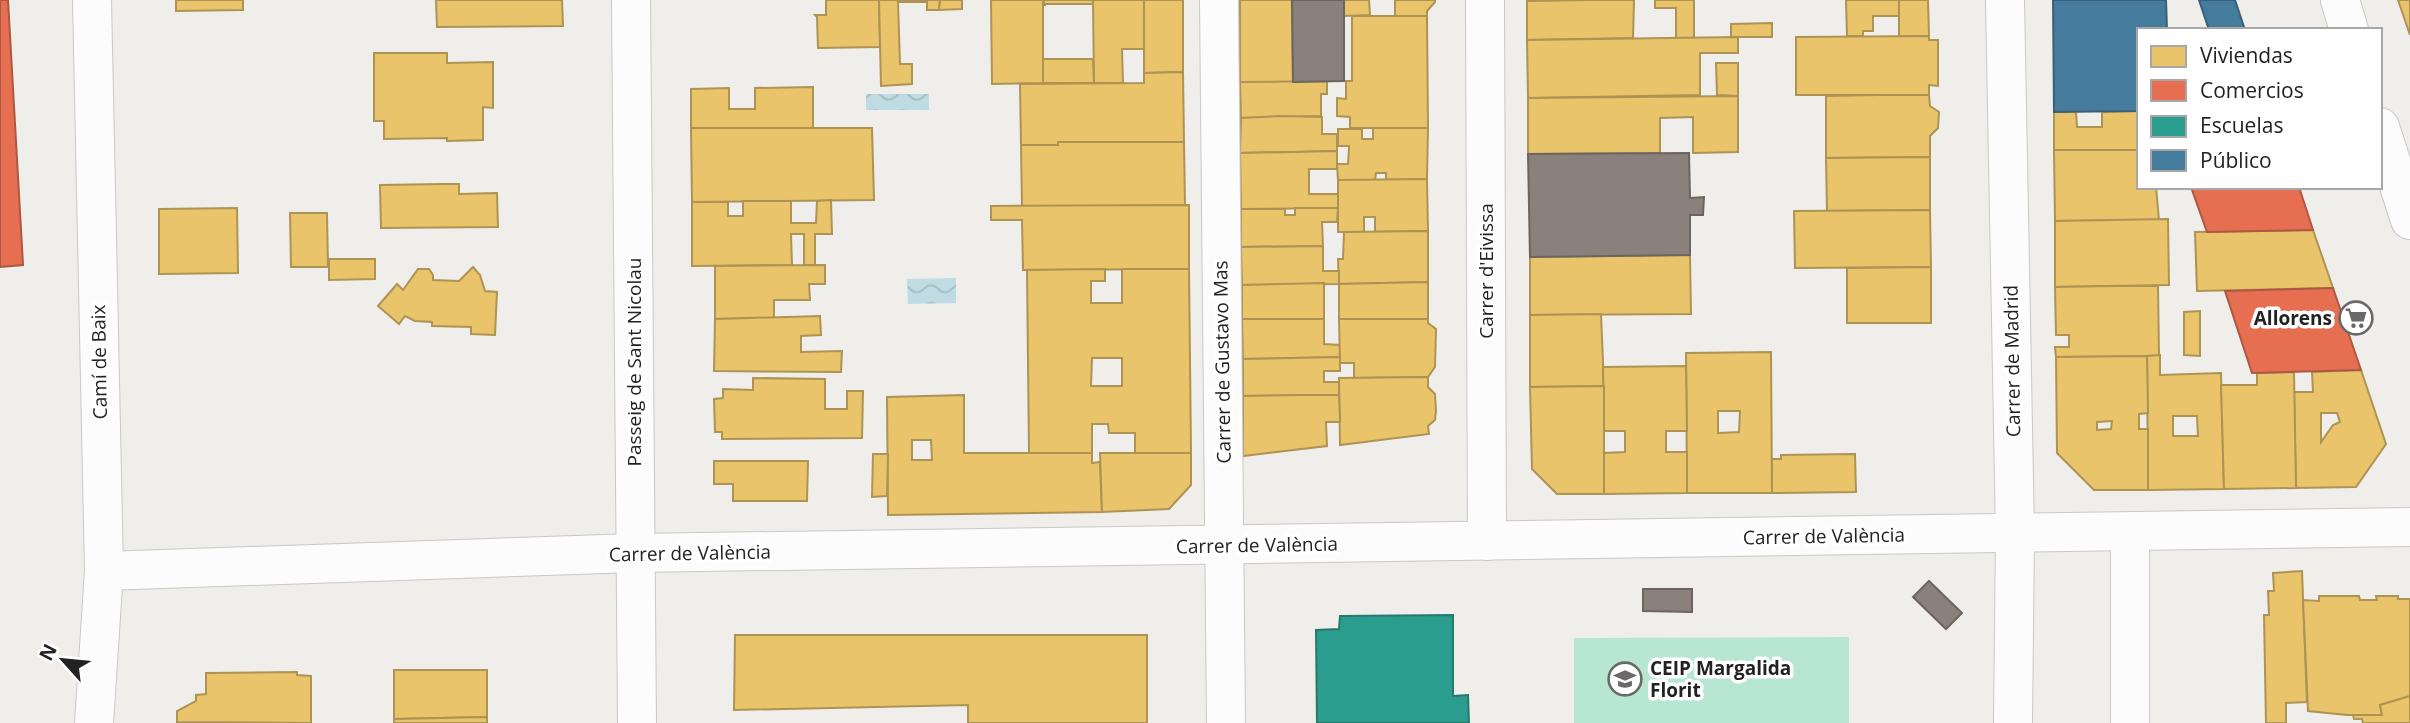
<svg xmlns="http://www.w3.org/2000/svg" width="2410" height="723" font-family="'Open Sans',sans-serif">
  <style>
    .pitch { fill: #b7e6d2 }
    .water { fill: url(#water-waves) }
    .homes { fill: #e9c46a; stroke: #ad9354; stroke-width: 2; fill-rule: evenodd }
    .shops { fill: #e76f51; stroke: #ac5843; stroke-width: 2 }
    .schools { fill: #2a9d8f; stroke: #28786e; stroke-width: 2 }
    .public { fill: #457b9d; stroke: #3a6078; stroke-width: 2 }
    .industry { fill: #8a817c; stroke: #6b6461; stroke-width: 2 }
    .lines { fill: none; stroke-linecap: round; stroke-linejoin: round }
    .minor-casing { stroke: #c9c8c7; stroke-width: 40 }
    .minor { stroke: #fdfcfc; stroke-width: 38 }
    .labels { text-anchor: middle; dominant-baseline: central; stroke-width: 7; stroke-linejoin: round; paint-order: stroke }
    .street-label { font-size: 19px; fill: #222; stroke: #fff }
    .poi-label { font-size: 19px; font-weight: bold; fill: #222; stroke: #fff; text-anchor: end }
  </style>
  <defs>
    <pattern id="water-waves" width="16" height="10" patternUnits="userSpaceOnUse" patternTransform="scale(1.75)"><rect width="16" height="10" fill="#bfdbe3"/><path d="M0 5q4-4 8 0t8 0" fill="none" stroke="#a4bcc2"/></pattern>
  </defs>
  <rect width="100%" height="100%" fill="#f0eeeb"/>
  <polygon class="pitch" points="1849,637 1849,723 1574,723 1574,638"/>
  <g class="water">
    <rect x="866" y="94" width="63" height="16"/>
    <polygon points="956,278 956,303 908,304 907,279"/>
  </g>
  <g class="homes">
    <polygon points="176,0 243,0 243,10 176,11"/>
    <polygon points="436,0 562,0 563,26 437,27"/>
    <polygon points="826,0 879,0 880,47 818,48 817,17 815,15 826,15"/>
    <polygon points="879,0 940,0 939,10 927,10 927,2 898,2 900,64 912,64 912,84 881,86"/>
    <polygon points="940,0 962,0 962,9 939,10"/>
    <polygon points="991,0 1043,0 1043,83 992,84"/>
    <polygon points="1043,0 1093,0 1093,4 1045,4 1045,6"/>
    <polygon points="1093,0 1144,0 1144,49 1122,49 1123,83 1094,83"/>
    <polygon points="1144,0 1183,0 1183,72 1144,73"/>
    <polygon points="1240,0 1292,0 1293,82 1240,82"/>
    <polygon points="1344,0 1369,0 1370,15 1344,16"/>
    <polygon points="1395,0 1435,0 1435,2 1427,11 1427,16 1395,16"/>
    <polygon points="1590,0 1634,0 1633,38 1527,40 1527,1"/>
    <polygon points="1655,0 1694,0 1694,38 1676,38 1676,8 1655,8"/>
    <polygon points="1846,0 1899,0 1899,16 1873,16 1873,31 1863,31 1863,36 1847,36"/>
    <polygon points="1899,0 1928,0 1929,36 1899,36"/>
    <polygon points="2398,0 2410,0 2410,35"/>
    <polygon points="1352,16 1427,16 1428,128 1350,128 1350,117 1337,116 1337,98 1346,99 1346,81 1352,81"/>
    <polygon points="1772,23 1772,37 1731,37 1731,24"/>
    <polygon points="1929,36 1929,40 1938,40 1938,86 1929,85 1929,95 1796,95 1796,37"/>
    <polygon points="1738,37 1738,53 1700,53 1700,95 1528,98 1527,40"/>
    <polygon points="374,53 447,53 447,63 493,62 493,108 483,107 483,140 447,141 447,138 384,139 384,121 374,121"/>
    <polygon points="1043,59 1093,59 1094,83 1043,83"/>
    <polygon points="1716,63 1738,63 1738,96 1717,95"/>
    <polygon points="1183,72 1184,142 1058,142 1058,145 1021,145 1020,84 1144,83 1144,73"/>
    <polygon points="1327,81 1327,94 1321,94 1321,116 1241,118 1240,82"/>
    <polygon points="813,87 813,128 691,128 691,89 729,88 729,109 755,109 755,88"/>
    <polygon points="1878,95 1929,95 1930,106 1939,112 1938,128 1930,136 1930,157 1826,158 1826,96"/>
    <polygon points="1738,96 1738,152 1693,153 1693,117 1660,118 1660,153 1528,154 1528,98"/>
    <polygon points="2076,111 2077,127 2102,127 2102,112 2139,111 2139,150 2054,150 2054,112"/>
    <polygon points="1280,116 1322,117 1322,134 1337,134 1337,151 1240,153 1241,118"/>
    <polygon points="691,128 872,128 874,200 692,202"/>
    <polygon points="1373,128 1428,128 1427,179 1386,180 1386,173 1376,173 1375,180 1338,180 1337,164 1348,164 1349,149 1349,146 1338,146 1338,129 1362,129 1362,139 1373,139"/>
    <polygon points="1058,142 1184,142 1185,205 1022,207 1021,145 1058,145"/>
    <polygon points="2054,150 2139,150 2139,187 2156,187 2159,220 2055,221"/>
    <polygon points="1337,151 1337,169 1309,169 1309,194 1338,194 1338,208 1241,209 1240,153"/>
    <polygon points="1930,157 1930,210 1827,211 1826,158"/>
    <polygon points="1427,179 1428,231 1375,232 1375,217 1364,217 1364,232 1338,232 1338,180"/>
    <polygon points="442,184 459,184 459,194 497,193 498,227 381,228 380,185"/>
    <polygon points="831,200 832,234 815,234 815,265 804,265 804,234 791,234 792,265 692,266 692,202 728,202 728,216 743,216 743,201 791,201 791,223 816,223 817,201"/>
    <polygon points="1189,205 1189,269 1023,270 1022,220 991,220 991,206"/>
    <polygon points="237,208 238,273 159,274 159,209"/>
    <polygon points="1295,208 1338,208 1337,222 1322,222 1323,246 1241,247 1241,209 1285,209 1285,215 1295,215"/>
    <polygon points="1930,210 1931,267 1795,268 1794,211"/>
    <polygon points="290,213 327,213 328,267 291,267"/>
    <polygon points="2168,219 2169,285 2055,287 2055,221"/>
    <polygon points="2313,230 2333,288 2197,291 2195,232"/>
    <polygon points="1428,231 1428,282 1339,284 1338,259 1343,259 1344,232"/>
    <polygon points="1323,246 1323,271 1339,271 1339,284 1242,285 1241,247"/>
    <polygon points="1690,255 1691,314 1530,315 1530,257"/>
    <polygon points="329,259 375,259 375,279 329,280"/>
    <polygon points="825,265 825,284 809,284 810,300 774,300 774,318 715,319 715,266"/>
    <polygon points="473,267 480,275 485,291 497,292 495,335 471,334 471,327 432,326 432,322 415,321 405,316 399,324 378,306 397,284 403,290 418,269 429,269 433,275 433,280 459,281"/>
    <polygon points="1931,267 1931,323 1847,323 1847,268"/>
    <path d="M1105,269V281H1091V303H1122V269H1189L1191,453H1135V433H1109L1108,424H1092V453H1029L1027,270ZM1092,358H1122V386H1091Z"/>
    <polygon points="1428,282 1428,319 1339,319 1339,284"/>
    <polygon points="1324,283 1324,319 1242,319 1242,285"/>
    <polygon points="2113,286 2158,286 2159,356 2056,357 2055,347 2069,347 2069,335 2056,335 2055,287"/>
    <polygon points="2200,311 2200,356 2184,355 2184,312"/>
    <polygon points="1601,314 1604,386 1530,387 1530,315"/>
    <polygon points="820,316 821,335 801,336 801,352 842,351 841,372 714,371 715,319"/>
    <polygon points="1242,319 1324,319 1324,344 1340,345 1340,357 1243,359"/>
    <polygon points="1339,319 1428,319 1428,323 1436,329 1435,367 1428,377 1354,378 1354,363 1340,363"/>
    <path d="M1771,352L1772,493H1687L1686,353ZM1718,411H1740L1739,432L1718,433Z"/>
    <path d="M2160,355V375L2221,373L2224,489L2148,490L2147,356ZM2173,416H2197L2198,436H2173Z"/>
    <path d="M2147,356L2148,413L2139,414V429H2148V490H2094L2057,453L2056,357ZM2112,421L2111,429L2097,430V422Z"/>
    <polygon points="1340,357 1340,371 1324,371 1324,382 1339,382 1339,395 1243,396 1243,359"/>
    <polygon points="1686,366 1687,431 1666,431 1666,452 1687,452 1687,493 1604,494 1604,453 1625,452 1625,431 1604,431 1603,367"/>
    <path d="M2361,370L2386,444L2356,487L2296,488L2294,392H2313L2312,372ZM2321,413H2337L2340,422L2333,425L2321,442Z"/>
    <polygon points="2294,372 2296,488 2224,489 2221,385 2257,385 2257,373"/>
    <polygon points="1428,377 1428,387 1435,394 1436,411 1435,420 1428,426 1429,434 1340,445 1339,378"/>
    <polygon points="753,378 825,379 825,409 847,409 847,391 863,391 862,438 722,439 722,432 715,432 714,399 723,398 723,389 753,390"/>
    <polygon points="1604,386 1604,494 1557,494 1532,469 1530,387"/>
    <path d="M964,395V453H1092V463L1100,462L1102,512L888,515L887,397ZM912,440H931L932,460H912Z"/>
    <polygon points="1299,395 1339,395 1340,422 1326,422 1327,446 1243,456 1243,396"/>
    <polygon points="1100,453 1191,453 1191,485 1169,509 1102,512"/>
    <polygon points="873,454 888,454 887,496 872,497"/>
    <polygon points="1855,454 1856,492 1772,493 1772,459 1781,459 1781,455"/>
    <polygon points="714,461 808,461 807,501 733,501 733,484 714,484"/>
    <polygon points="2302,571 2307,702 2286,703 2286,723 2266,723 2264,615 2269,615 2268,591 2274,591 2273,573"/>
    <polygon points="2319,596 2359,596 2360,600 2377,600 2376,596 2398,596 2398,599 2410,599 2410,696 2380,705 2382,715 2347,715 2308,711 2303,600 2319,601"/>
    <polygon points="735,635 1147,635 1147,723 968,723 968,705 734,710"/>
    <polygon points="394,670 487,670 487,717 394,719"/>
    <polygon points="297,672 297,675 311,676 311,723 177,722 177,711 196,701 196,695 206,694 206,673"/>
    <polygon points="2410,696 2410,723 2363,723 2362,719 2354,719 2353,715 2382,715 2380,705"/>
    <polygon points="487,717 487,723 394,723 394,719"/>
  </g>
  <g class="shops">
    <polygon points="0,0 8,0 23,265 0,267"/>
    <polygon points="2191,187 2299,187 2313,230 2207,232"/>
    <polygon points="2333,288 2361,370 2252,373 2225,291"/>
  </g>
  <polygon class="schools" points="1453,615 1453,696 1468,695 1469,723 1317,723 1316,630 1339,629 1340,616"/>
  <g class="public">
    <polygon points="2053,0 2166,0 2167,30 2139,30 2139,111 2054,112"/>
    <polygon points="2199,0 2235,0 2245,30 2209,30"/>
  </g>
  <g class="industry">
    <polygon points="1292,0 1344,0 1344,81 1293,82"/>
    <polygon points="1689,153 1690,198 1704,197 1703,215 1690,215 1690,255 1530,257 1528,154"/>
    <polygon points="1929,581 1962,613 1946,629 1913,597"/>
    <polygon points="1643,589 1692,589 1692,612 1643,611"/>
  </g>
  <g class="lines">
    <defs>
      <g id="minor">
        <polyline points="92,0 104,571 94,723"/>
        <polyline points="631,0 637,723"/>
        <polyline points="1219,0 1226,723"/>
        <polyline points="1485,0 1487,541"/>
        <polyline points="2005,0 2015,534 2013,723"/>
        <polyline points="2340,0 2349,30"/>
        <polyline points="2380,127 2410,220"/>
        <polyline points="2130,532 2130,723"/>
        <polyline points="104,571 635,553 2410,527"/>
      </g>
    </defs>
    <use href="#minor" class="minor-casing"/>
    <use href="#minor" class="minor"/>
  </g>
  <defs>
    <symbol id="supermarket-ring" viewBox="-11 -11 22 22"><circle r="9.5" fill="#fff" stroke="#6a6968" stroke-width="1.5"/><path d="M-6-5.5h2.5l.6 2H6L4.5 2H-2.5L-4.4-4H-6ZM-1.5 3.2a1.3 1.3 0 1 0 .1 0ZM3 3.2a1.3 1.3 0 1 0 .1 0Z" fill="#6a6968"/></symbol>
    <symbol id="school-ring" viewBox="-11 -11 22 22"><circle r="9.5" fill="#fff" stroke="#6a6968" stroke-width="1.5"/><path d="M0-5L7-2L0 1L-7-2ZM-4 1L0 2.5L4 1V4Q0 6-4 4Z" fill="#6a6968"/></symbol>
  </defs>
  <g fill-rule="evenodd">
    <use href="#supermarket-ring" x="2337" y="299" width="38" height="38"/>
    <use href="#school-ring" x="1606" y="660" width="38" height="38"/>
  </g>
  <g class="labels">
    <g class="street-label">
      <text transform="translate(1486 271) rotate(-90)">Carrer d'Eivissa</text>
      <text transform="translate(2012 361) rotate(-91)">Carrer de Madrid</text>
      <text transform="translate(99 362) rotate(-91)">Camí de Baix</text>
      <text transform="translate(634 362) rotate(-90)">Passeig de Sant Nicolau</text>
      <text transform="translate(1222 362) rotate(-91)">Carrer de Gustavo Mas</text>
      <text transform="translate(1824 536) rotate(-1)">Carrer de València</text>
      <text transform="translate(1257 545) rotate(-1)">Carrer de València</text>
      <text transform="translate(690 553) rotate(-1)">Carrer de València</text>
    </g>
    <g class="poi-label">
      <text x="2332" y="318">Allorens</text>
      <text x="1650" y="668" text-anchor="start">CEIP Margalida<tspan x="1650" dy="22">Florit</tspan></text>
    </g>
  </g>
  <rect x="2137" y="28" width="245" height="161" fill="#ffffff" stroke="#a7a7a7" stroke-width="2"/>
  <rect x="2151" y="46" width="35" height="21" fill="#e9c46a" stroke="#a7a7a7" stroke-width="2"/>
  <text x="2200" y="63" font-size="21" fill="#222222">Viviendas</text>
  <rect x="2151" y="80" width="35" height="21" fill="#e76f51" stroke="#a7a7a7" stroke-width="2"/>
  <text x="2200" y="98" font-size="21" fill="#222222">Comercios</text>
  <rect x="2151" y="116" width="35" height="21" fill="#2a9d8f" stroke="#a7a7a7" stroke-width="2"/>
  <text x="2200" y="133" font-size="21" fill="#222222">Escuelas</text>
  <rect x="2151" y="150" width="35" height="21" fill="#457b9d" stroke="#a7a7a7" stroke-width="2"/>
  <text x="2200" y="168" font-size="21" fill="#222222">Público</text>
  <g transform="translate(63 660) rotate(297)" stroke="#ffffff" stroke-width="5" paint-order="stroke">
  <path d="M0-5L12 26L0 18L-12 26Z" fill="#222222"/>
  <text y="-10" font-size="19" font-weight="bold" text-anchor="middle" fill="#222222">N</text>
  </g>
</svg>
